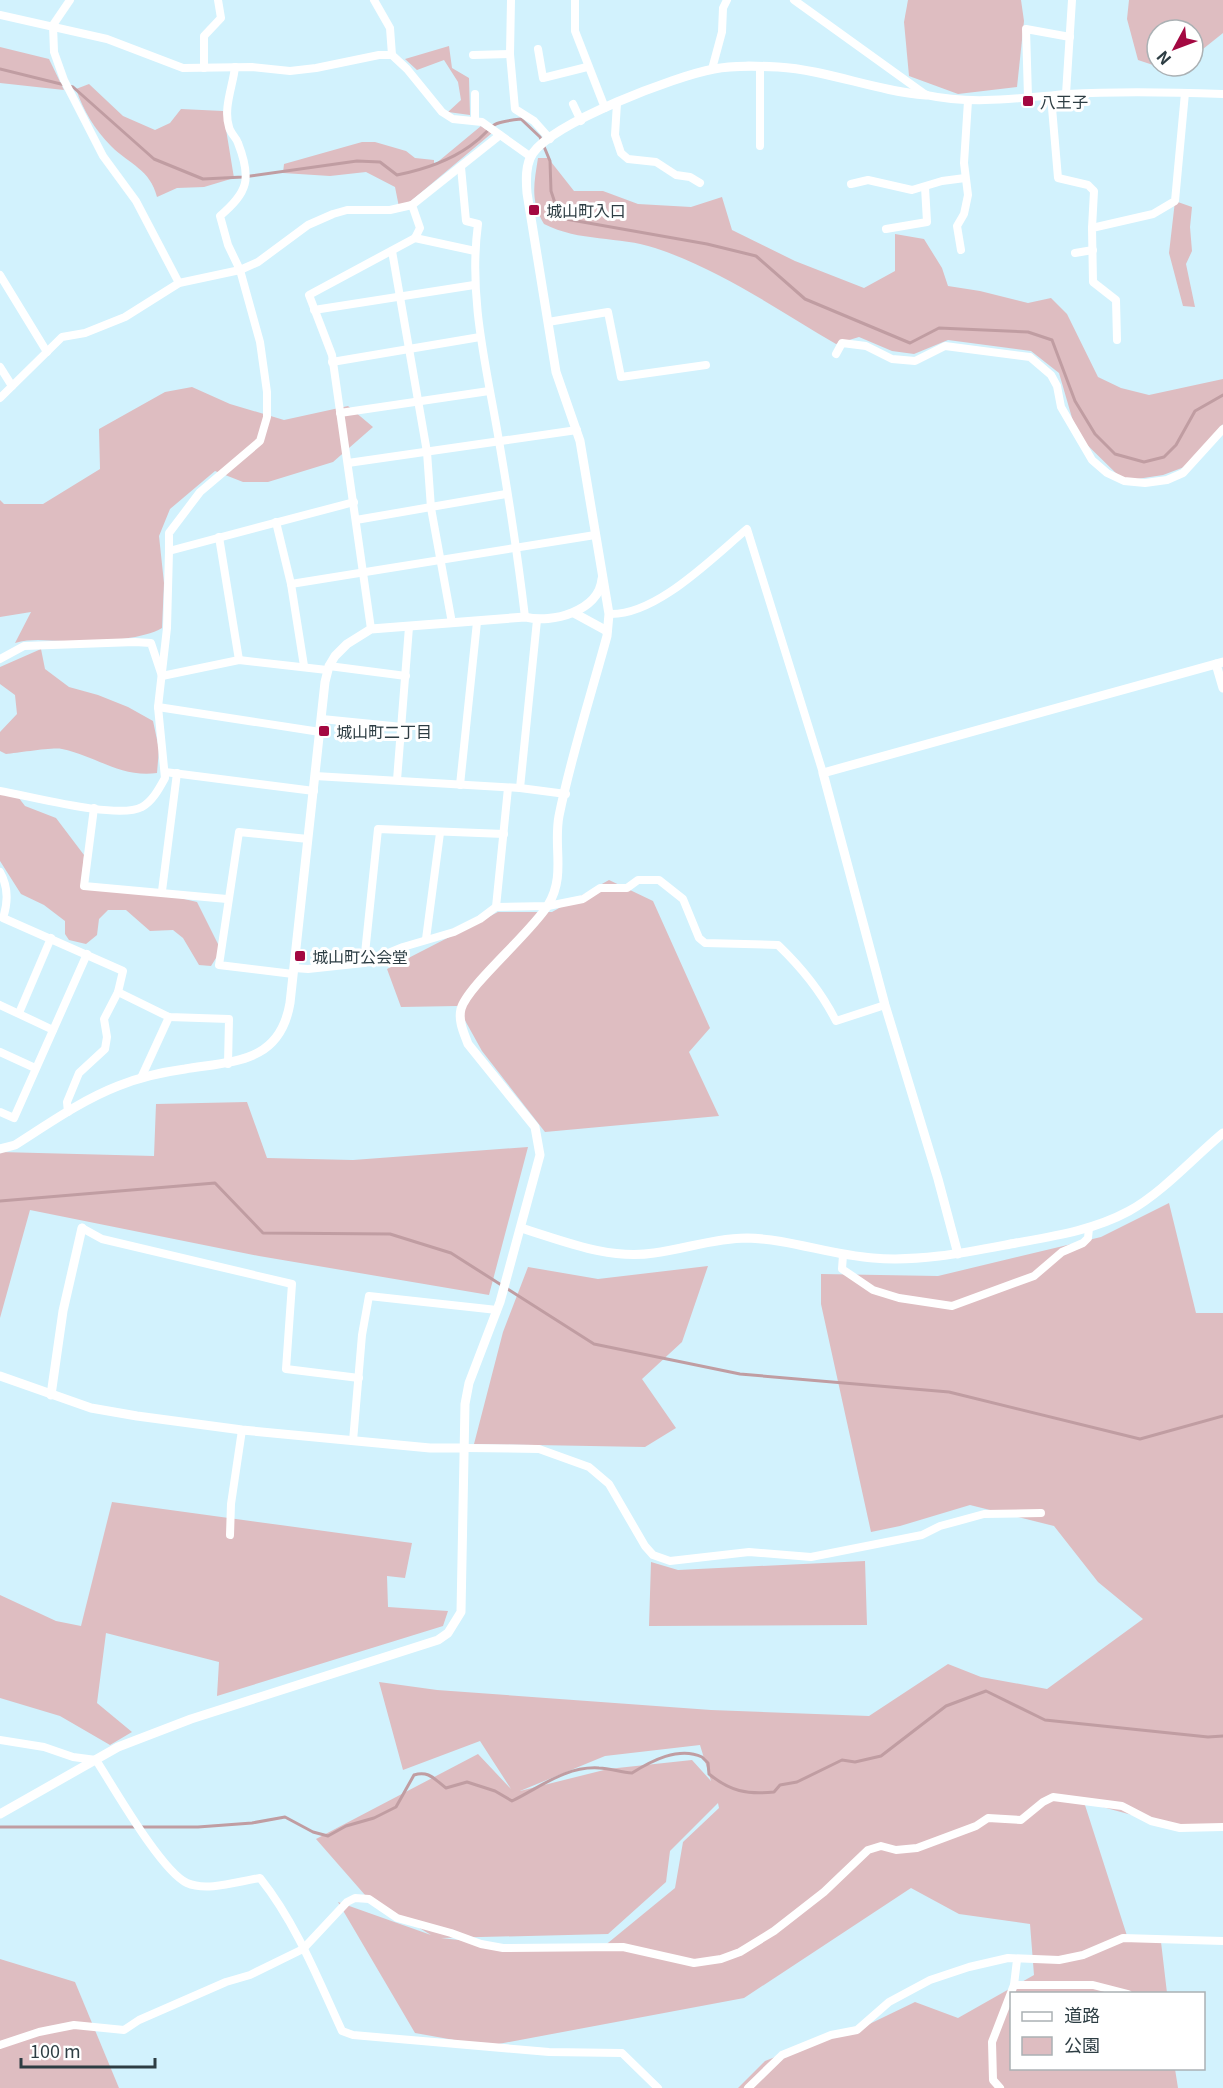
<svg xmlns="http://www.w3.org/2000/svg" width="1223" height="2088" font-family="Georgia,'Noto Sans JP',serif">
  <style>
    .green { fill: #debdc1; fill-rule: evenodd }
    .lines { fill: none; stroke-linecap: round; stroke-linejoin: round }
    .stream { stroke: #c09da2; stroke-width: 3 }
    .minor { stroke: #fff; stroke-width: 8 }
    .tertiary { stroke: #fff; stroke-width: 9 }
    .poi-dot { fill: #a30841; stroke: #fff; stroke-width: 2 }
    .labels { text-anchor: middle; dominant-baseline: central; stroke-width: 6; stroke-linejoin: round; paint-order: stroke }
    .poi-label { font-size: 16px; fill: #2d3d43; stroke: #fff; text-anchor: start }
  </style>
  <rect width="100%" height="100%" fill="#d2f2fd"/>
  <g class="green">
    <polygon points="908,0 1021,0 1024,21 1017,87 958,94 909,76 904,22"/>
    <polygon points="1129,0 1223,0 1223,33 1193,57 1193,30 1157,30 1157,66 1182,66 1174,72 1138,60 1127,19"/>
    <polygon points="449,46 452,68 469,78 470,115 448,112 461,100 458,82 444,60 417,70 405,59"/>
    <polygon points="0,47 49,59 64,90 0,83"/>
    <path d="M89,84L123,116L155,130L170,123L181,109L223,111L234,178L204,187L177,188L157,197C150,169 130,165 111,146C95,130 83,110 76,89Z"/>
    <polygon points="481,126 492,133 411,201 399,207 395,187 366,172 330,176 283,173 284,164 362,142 375,142 406,151 415,158 434,160 434,165"/>
    <path d="M538,158H548L574,191H603L638,204L691,207L722,197L732,230L795,261L864,288L895,271V234L924,239L942,268L948,286L980,291L1028,303L1051,298L1067,314L1098,377L1121,388L1149,395L1223,379V424L1195,463L1163,475L1124,481L1077,435L1059,373L1031,351L948,340L914,354L892,351L859,337L836,344C778,310 719,269 655,248C619,236 579,242 544,224C530,201 534,184 538,158Z"/>
    <polygon points="1175,201 1192,207 1190,227 1192,251 1186,264 1195,307 1183,306 1169,253"/>
    <path d="M192,387L230,404L284,420L348,406L373,427L333,462L268,482H243L215,471L170,509L159,536L164,583L162,628C140,641 91,642 65,641C47,641 33,638 15,643L31,612L0,617V500L4,504H43L100,469L99,429L165,392Z"/>
    <path d="M41,649L45,669L69,687L98,695L128,707L153,721L159,749L157,773C121,778 96,756 62,749C52,747 19,753 6,754L0,751V732L17,714L15,695L0,684V667Z"/>
    <polygon points="0,791 15,793 25,806 56,818 84,855 81,888 146,890 197,902 221,950 211,966 199,965 183,938 173,930 150,931 126,910 108,910 99,919 97,935 86,944 69,940 65,934 65,921 44,905 21,894 0,861"/>
    <polygon points="609,880 653,901 710,1028 689,1052 719,1116 545,1132 482,1051 457,1006 401,1007 387,969 498,912 552,912"/>
    <polygon points="247,1102 267,1158 353,1160 528,1147 489,1295 259,1256 30,1210 0,1318 0,1152 154,1156 156,1104"/>
    <path d="M1169,1203L1196,1313H1223V1826L1180,1828L1084,1802L1129,1942H1161L1167,1993L1012,1994V2068L1175,2069L1178,2088H738L765,2061L831,2035L857,2030L915,2002L958,2018L1034,1975L1030,1924L959,1914L911,1888L744,1998L488,2046L415,2033L338,1902L431,1935L365,1895L316,1839L478,1754L511,1789L480,1741L403,1770L379,1682L437,1690L711,1710L869,1716L948,1664L981,1677L1047,1689L1143,1619L1098,1582L1054,1526L970,1505L900,1526L871,1532L821,1304V1274L938,1276L1101,1237ZM700,1745L711,1781L692,1760L608,1769L520,1791L605,1756ZM718,1803L719,1808L683,1842L675,1888L603,1947L539,1949L441,1938L608,1934L666,1882L670,1851Z"/>
    <polygon points="708,1266 682,1342 642,1379 676,1428 645,1447 474,1444 503,1332 528,1267 598,1279"/>
    <polygon points="112,1502 412,1543 405,1578 387,1576 388,1607 448,1611 443,1626 217,1696 219,1662 106,1633 97,1703 132,1732 110,1745 60,1716 0,1698 0,1595 56,1621 81,1626"/>
    <polygon points="865,1561 867,1625 649,1626 651,1562 678,1570"/>
    <polygon points="0,1959 75,1982 119,2088 0,2088"/>
  </g>
  <g class="lines">
    <g class="stream">
      <path d="M0,69L73,87L154,159L203,179L243,177L357,161L380,162L397,175C422,170 449,161 470,146C497,127 483,123 521,119L540,137L550,161L551,191L560,218L707,244L756,256L805,299L910,343L939,328L1028,332L1052,340L1075,401L1095,434L1115,454L1144,462L1164,457L1176,445L1195,411L1223,395"/>
      <polyline points="0,1201 215,1183 263,1233 390,1234 451,1253 594,1344 740,1374 949,1392 1140,1439 1223,1416"/>
      <path d="M0,1827H198L252,1823L285,1817L313,1832L328,1836L346,1826L374,1818L396,1807L414,1775C429,1770 435,1780 446,1788L467,1782L495,1791L512,1801C541,1787 565,1766 599,1768C611,1768 621,1773 632,1773C651,1761 679,1746 702,1757L708,1763L709,1774C730,1791 747,1795 774,1792L780,1785L797,1782L842,1760L855,1762L881,1756L946,1706L986,1691L1045,1720L1208,1737L1223,1736"/>
    </g>
    <g class="minor">
      <polyline points="70,0 53,25 54,52 64,80 103,156 136,201 179,283"/>
      <polyline points="374,0 390,28 392,55"/>
      <polyline points="511,0 510,54 515,109 534,121 550,139"/>
      <polyline points="575,0 575,31 605,108"/>
      <path d="M794,0L926,95C973,105 1019,98 1067,94C1119,91 1171,92 1223,94"/>
      <polyline points="0,15 107,39 183,68 252,67 290,71 316,68 379,55 392,55 407,69 442,112 453,119 482,122 531,157"/>
      <polyline points="538,49 543,78 587,67"/>
      <polyline points="473,55 510,54"/>
      <polyline points="204,68 204,36 221,18 218,0"/>
      <polyline points="712,69 722,32 723,8 727,0"/>
      <polyline points="1066,94 1072,0"/>
      <polyline points="1051,96 1058,178 1088,185 1094,191 1092,228"/>
      <polyline points="1028,97 1026,29 1070,37"/>
      <polyline points="617,103 615,135 621,153 628,159 656,162 676,175 690,177 700,183"/>
      <polyline points="573,104 581,121"/>
      <polyline points="475,120 475,94"/>
      <polyline points="760,146 760,67"/>
      <path d="M461,167L466,221L478,224C468,298 487,369 499,441C509,499 518,558 525,617"/>
      <polyline points="851,184 868,180 912,190 942,181 965,178"/>
      <polyline points="886,229 927,222 925,187"/>
      <polyline points="415,238 475,251"/>
      <polyline points="961,250 957,226 964,214 968,195 964,163 968,101"/>
      <polyline points="392,251 427,452 431,508 452,623"/>
      <polyline points="1075,253 1093,250"/>
      <polyline points="0,275 47,352"/>
      <polyline points="314,310 474,285"/>
      <polyline points="548,322 608,312 621,377 706,365"/>
      <polyline points="1117,340 1116,300 1093,282 1092,228 1153,214 1175,201 1185,93"/>
      <polyline points="836,354 842,343 866,346 892,359 915,361 945,346 1030,357 1051,375 1057,386 1061,407 1092,460 1107,473 1124,481 1145,483 1167,480 1183,473 1223,429"/>
      <polyline points="332,362 480,337"/>
      <polyline points="0,367 12,386"/>
      <polyline points="0,398 62,337 85,333 125,317 179,283 240,270 258,262 308,225 333,214 347,210 390,210 412,205"/>
      <polyline points="340,413 489,391"/>
      <polyline points="348,463 577,430"/>
      <polyline points="356,520 506,494"/>
      <polyline points="276,522 291,584 304,666"/>
      <polyline points="219,537 239,660"/>
      <path d="M169,551V533L200,492L260,441L267,417V392L260,342L240,270L228,245L220,216C248,192 252,179 238,143C236,137 230,133 229,127C223,108 233,86 235,67"/>
      <polyline points="291,584 595,535"/>
      <path d="M609,614C656,616 712,558 747,529L823,773"/>
      <polyline points="371,629 332,355 309,295 415,238 420,228 412,205 500,135"/>
      <polyline points="0,659 24,646 135,642 151,643 162,676 239,660 327,670"/>
      <polyline points="329,666 406,676"/>
      <polyline points="158,707 320,732"/>
      <polyline points="322,719 402,727"/>
      <polyline points="165,772 314,791"/>
      <polyline points="315,776 520,788 566,794"/>
      <polyline points="397,780 409,627"/>
      <polyline points="460,785 477,622"/>
      <polyline points="520,788 537,620"/>
      <path d="M0,791C30,796 118,820 142,807C153,801 160,787 165,778L158,707L167,628L169,551L354,502"/>
      <polyline points="94,808 84,886 227,899"/>
      <path d="M0,872C8,886 8,903 3,918L123,971L118,992L104,1019L107,1037L105,1049L79,1073L67,1102L68,1112"/>
      <polyline points="162,891 177,773"/>
      <polyline points="496,907 508,788"/>
      <polyline points="426,939 440,833"/>
      <polyline points="364,963 378,829 504,834"/>
      <path d="M294,968L308,969L364,963L403,947L454,932L480,919L496,907L548,906L583,899L600,888H627L638,880H659L683,899L699,938L705,943L778,945C802,968 821,991 836,1021L885,1005"/>
      <polyline points="293,974 219,965 239,832 308,839"/>
      <polyline points="118,992 169,1017 229,1019 228,1064"/>
      <polyline points="0,1005 53,1030"/>
      <polyline points="19,1013 51,938"/>
      <polyline points="0,1052 35,1068"/>
      <polyline points="141,1078 169,1017"/>
      <polyline points="0,1112 14,1118 87,954"/>
      <polyline points="82,1228 102,1239 292,1284 286,1369 359,1378"/>
      <polyline points="843,1255 842,1269 873,1290 899,1298 952,1306 1034,1276 1062,1252 1083,1243 1088,1238 1089,1228"/>
      <polyline points="353,1441 362,1335 369,1296 497,1310"/>
      <polyline points="465,1448 539,1449 589,1467 609,1484 645,1546 653,1555 670,1561 749,1552 811,1557 922,1535 940,1526 984,1514 1041,1513"/>
      <polyline points="230,1535 231,1504 242,1430"/>
      <path d="M0,1740L44,1747L73,1757L96,1760C113,1786 161,1871 187,1883C207,1892 239,1881 260,1878C296,1923 318,1979 342,2031L353,2035L549,2052L622,2053L658,2088"/>
      <polyline points="1014,1985 1017,1960"/>
      <polyline points="0,2045 39,2032 74,2025 124,2030 139,2020 226,1982 250,1975 303,1949 347,1902 355,1898 369,1899 397,1918 451,1933 481,1944 503,1948 623,1947 694,1963 721,1959 740,1952 774,1931 824,1892 868,1850 881,1846 896,1850 917,1848 976,1826 988,1818 1021,1820 1043,1802 1053,1797 1122,1806 1151,1821 1180,1828 1223,1827"/>
      <polyline points="748,2088 782,2055 831,2035 857,2030 889,2002 930,1980 969,1967 1008,1958 1059,1960 1083,1955 1123,1938 1223,1941"/>
      <polyline points="1000,2088 993,2080 992,2042 1014,1985 1093,1985 1128,1994"/>
    </g>
    <g class="tertiary">
      <polyline points="574,613 607,631"/>
      <polyline points="1216,664 1223,688"/>
      <path d="M0,1149L15,1145C48,1124 82,1100 118,1086C140,1077 163,1072 185,1069C234,1061 280,1063 290,1003L325,682L329,666L335,656L347,644L371,629L525,617C552,624 599,611 602,579"/>
      <path d="M521,1228C564,1241 608,1260 654,1253C685,1249 715,1238 747,1238C790,1239 830,1255 873,1258C921,1262 968,1252 1016,1243C1055,1236 1094,1230 1129,1211C1162,1193 1194,1157 1223,1133"/>
      <polyline points="958,1254 938,1179 885,1005 823,773 1223,662"/>
      <polyline points="0,1376 91,1408 137,1416 242,1430 430,1448 465,1448"/>
      <polyline points="51,1395 63,1311 82,1228"/>
      <path d="M0,1814L118,1747L191,1719L438,1640L448,1633L461,1612L465,1404L469,1383L500,1302L540,1155L535,1127L468,1044C464,1033 458,1021 461,1009C467,986 531,933 548,905C566,876 553,847 559,816C571,756 591,695 607,636L609,614L580,441L556,372L527,193C526,181 525,164 533,153C555,122 675,76 714,69C734,65 757,66 778,67C828,70 875,91 926,95"/>
    </g>
  </g>
  <g class="poi-dot">
    <rect x="1022" y="95" width="12" height="12" rx="3"/>
    <rect x="528" y="204" width="12" height="12" rx="3"/>
    <rect x="318" y="725" width="12" height="12" rx="3"/>
    <rect x="294" y="950" width="12" height="12" rx="3"/>
  </g>
  <g class="labels">
    <g class="poi-label">
      <text x="1040" y="101">八王子</text>
      <text x="546" y="210">城山町入口</text>
      <text x="336" y="731">城山町二丁目</text>
      <text x="312" y="956">城山町公会堂</text>
    </g>
  </g>
  <rect x="1010" y="1992" width="195" height="78" fill="#ffffff" stroke="#abb1b4" stroke-width="1.5"/>
  <rect x="1022" y="2012" width="30" height="9" fill="#ffffff" stroke="#abb1b4" stroke-width="1.5"/>
  <text x="1064" y="2022" font-size="18" fill="#2d3d43">道路</text>
  <rect x="1022" y="2037" width="30" height="18" fill="#debdc1" stroke="#abb1b4" stroke-width="1.5"/>
  <text x="1064" y="2052" font-size="18" fill="#2d3d43">公園</text>
  <g transform="translate(1175 48) rotate(229)"><circle r="28" fill="#ffffff" stroke="#abb1b4" stroke-width="1.5"/>
  <path d="M0-4.5L10 22L0 15L-10 22Z" fill="#a30841"/>
  <text y="-9" font-size="16" font-weight="bold" text-anchor="middle" fill="#2d3d43">N</text>
  </g>
  <path d="M21 2058v9h134v-9" fill="none" stroke="#2d3d43" stroke-width="3"/>
  <text x="30" y="2058" font-size="18" fill="#2d3d43" stroke="#ffffff" stroke-width="4.5" paint-order="stroke">100 m</text>
</svg>
